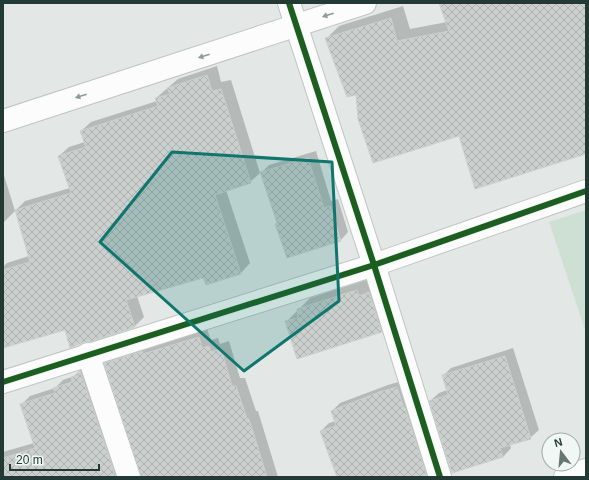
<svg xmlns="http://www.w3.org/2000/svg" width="589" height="480" font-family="Helvetica,sans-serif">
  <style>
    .green { fill: #cee0d3 }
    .shadow { fill: #0003 }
    .building { fill: url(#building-cross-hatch); stroke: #ccd1cf }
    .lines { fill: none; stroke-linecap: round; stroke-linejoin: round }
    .street-casing { stroke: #c0c5c3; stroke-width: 24 }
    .street { stroke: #fbfcfb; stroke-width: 22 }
    .cycleway-casing { stroke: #f1f7f4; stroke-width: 8 }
    .cycleway { stroke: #1b5e20; stroke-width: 6 }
    .oneway { fill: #8f9b98 }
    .marked { fill: #0f766e; fill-opacity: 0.2; stroke: #0f766e; stroke-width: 3; stroke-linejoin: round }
  </style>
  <defs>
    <pattern id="building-cross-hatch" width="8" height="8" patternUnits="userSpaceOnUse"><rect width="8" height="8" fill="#cbcfcd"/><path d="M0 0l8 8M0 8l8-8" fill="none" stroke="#aeb2b1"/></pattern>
  </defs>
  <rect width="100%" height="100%" fill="#e3e8e6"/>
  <polygon class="green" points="586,210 586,333 549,222"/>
  <g class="shadow">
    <polygon points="440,3 586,3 586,153 460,135 357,93 327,38 339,26 403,6 410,29 447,22"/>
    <polygon points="217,66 221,82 231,80 260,173 250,182 226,190 250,263 241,273 206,284 204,277 137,296 144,317 134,327 65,329 3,347 3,267 7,263 29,256 16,210 25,201 70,188 59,156 69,147 85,142 81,131 91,122 157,101 156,98 178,79"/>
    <polygon points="316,151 331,201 338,199 348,232 341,240 276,224 277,222 261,173 269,165"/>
    <polygon points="3,172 15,211 3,223"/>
    <polygon points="369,279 393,320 381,331 286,322 310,298"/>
    <polygon points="207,329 211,340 218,338 220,344 229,341 240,378 245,378 256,411 258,411 278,477 142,477 105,363 114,355"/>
    <polygon points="513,348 539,430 530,438 510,444 511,448 503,457 430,401 439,393 447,390 443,376 451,368"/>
    <polygon points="82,369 129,477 3,477 3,452 34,443 21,405 30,396 55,388 63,380 74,376"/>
    <polygon points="405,380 432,477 338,477 321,431 329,423 336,421 332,411 340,403 388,385"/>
  </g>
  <g class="building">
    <polygon points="439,3 586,3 586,154 475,189 459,136 373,163 358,119 356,95 347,97 325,38 391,18 397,41 449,31"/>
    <polygon points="207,75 212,91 221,89 251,183 215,195 241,274 206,285 203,278 126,300 135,327 89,342 84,342 70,348 65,330 3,348 3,270 30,262 15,210 71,193 58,156 86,147 80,131 158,106 155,98 170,94 167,88"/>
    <polygon points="308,158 324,208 330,206 341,241 287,258 275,224 277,223 260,172"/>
    <polygon points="357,290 359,296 369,292 382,332 297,359 285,321 298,318 297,309"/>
    <polygon points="199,337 202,348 209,346 211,352 221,349 232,386 236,386 247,419 249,419 267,477 141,477 104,363 142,351 143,354"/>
    <polygon points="505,356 531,439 500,448 503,457 452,473 429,401 448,395 442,375"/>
    <polygon points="80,371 116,477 3,477 3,458 35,448 20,404 55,393 53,388 72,382 71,377 79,375 78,372"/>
    <polygon points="397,387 404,408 405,408 427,477 337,477 320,431 336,426 331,411 379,392"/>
  </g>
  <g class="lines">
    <defs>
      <g id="street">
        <polyline points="289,3 374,265 440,477"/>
        <polyline points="3,121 365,3"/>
        <polyline points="88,354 129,477"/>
        <polyline points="3,382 374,265 586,191"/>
        <polyline points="565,477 586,470"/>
      </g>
    </defs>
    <use href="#street" class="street-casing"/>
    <use href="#street" class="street"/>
    <defs>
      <g id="cycleway">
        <polyline points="289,3 374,265 440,477"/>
        <polyline points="3,382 374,265 586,191"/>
      </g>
    </defs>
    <use href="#cycleway" class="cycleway-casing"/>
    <use href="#cycleway" class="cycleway"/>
  </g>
  <defs><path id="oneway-solid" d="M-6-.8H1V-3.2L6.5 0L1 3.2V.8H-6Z"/></defs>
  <g class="oneway">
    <use href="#oneway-solid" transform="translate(328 15) rotate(162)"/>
    <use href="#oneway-solid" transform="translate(204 56) rotate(162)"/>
    <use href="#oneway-solid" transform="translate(81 96) rotate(162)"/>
  </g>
  <path class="marked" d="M172,152L332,162L339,301L244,371L100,242Z"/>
  <rect width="589" height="480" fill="none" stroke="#233a34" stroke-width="8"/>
  <g transform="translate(561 452) rotate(344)"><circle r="19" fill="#f1f7f4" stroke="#9faba7"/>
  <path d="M0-3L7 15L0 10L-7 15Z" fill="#667772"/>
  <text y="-6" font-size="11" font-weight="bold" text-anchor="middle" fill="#233a34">N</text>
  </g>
  <path d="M10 464v6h89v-6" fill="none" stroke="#233a34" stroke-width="2"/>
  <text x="16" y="464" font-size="12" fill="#233a34" stroke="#f1f7f4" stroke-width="3" paint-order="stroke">20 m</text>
</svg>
